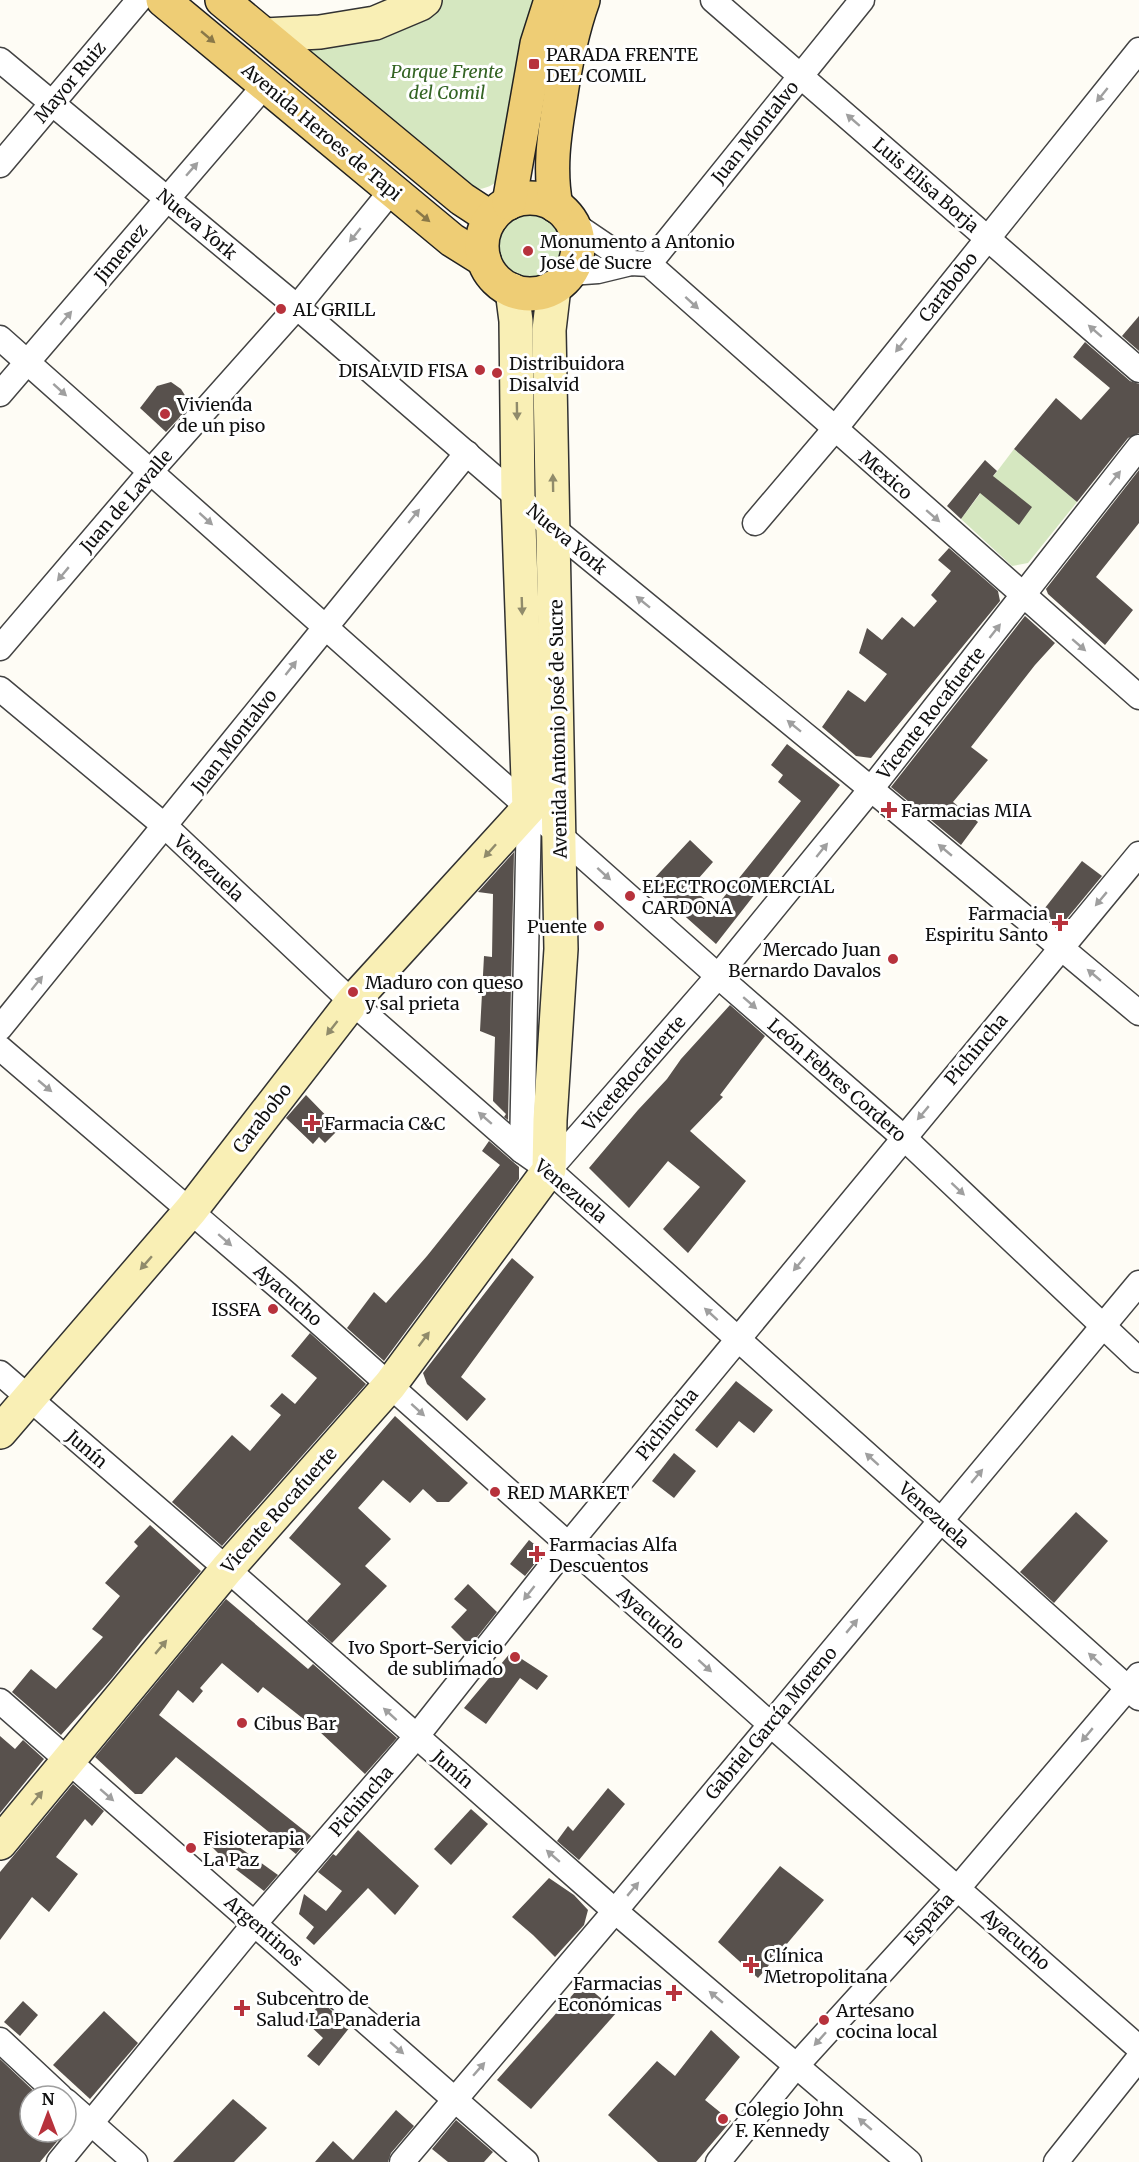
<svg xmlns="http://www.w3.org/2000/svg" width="1139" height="2162" font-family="Merriweather,serif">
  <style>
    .green { fill: #d5e7c0 }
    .building { fill: #58514d }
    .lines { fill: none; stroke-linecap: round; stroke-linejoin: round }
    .minor-casing { stroke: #434343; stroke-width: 27 }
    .secondary-casing { stroke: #323232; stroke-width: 36 }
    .primary-casing { stroke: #212121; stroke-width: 36 }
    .minor { stroke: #fff; stroke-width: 24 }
    .secondary { stroke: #f9efb5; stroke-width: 33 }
    .primary { stroke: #eecd75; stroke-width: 33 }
    .oneway { fill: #8a7848 }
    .oneway2 { fill: #9f9f9f }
    .oneway3 { fill: #908b6b }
    .poi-dot { fill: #b7323c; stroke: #fff; stroke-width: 2 }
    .labels { text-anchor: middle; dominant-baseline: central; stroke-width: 6; stroke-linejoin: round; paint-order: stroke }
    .poi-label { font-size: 18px; fill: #101010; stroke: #fff; text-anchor: start }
    .park-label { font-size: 18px; font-style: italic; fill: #346424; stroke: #fff }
    .street-label { font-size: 18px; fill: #101010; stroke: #fff }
  </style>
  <rect width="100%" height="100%" fill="#fefcf5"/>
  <g class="green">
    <path d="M443,0H540L498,181C486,190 478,190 464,187L288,41L427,12Z"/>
    <circle cx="531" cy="247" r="33"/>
    <polygon points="1014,449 1077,502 1028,563 1012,566 961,519"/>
  </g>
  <g class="building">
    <polygon points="1139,316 1139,351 1122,336"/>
    <polygon points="1085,342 1130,381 1139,384 1139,433 1128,438 1077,502 1014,449 1056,398 1081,420 1110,388 1073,357"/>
    <polygon points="171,382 181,389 191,405 166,432 140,408 157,386"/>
    <polygon points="985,460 997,471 993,476 1032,507 1019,525 980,493 961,519 947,506"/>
    <polygon points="1139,470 1139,523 1096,577 1133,610 1105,645 1048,594 1046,589"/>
    <polygon points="949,548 998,591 1000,601 871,758 856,756 822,727 848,690 865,702 887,674 859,653 867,628 882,640 902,617 914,627 937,601 931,595 951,571 938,560"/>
    <polygon points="1025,616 1055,643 1035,665 971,747 988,760 953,802 978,822 961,845 891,787"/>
    <polygon points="787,744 840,785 716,944 649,884 690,840 713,862 691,887 715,908 801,801 778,782 783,775 771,765"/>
    <polygon points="514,852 508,1120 504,1117 506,1114 493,1101 495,1037 480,1031 484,956 492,957 493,894 478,892"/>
    <polygon points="1082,861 1102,876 1059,928 1041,913"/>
    <polygon points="730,1005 765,1036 720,1095 723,1097 690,1131 746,1181 688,1253 663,1229 700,1187 668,1161 629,1208 589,1168 638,1110 667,1079 681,1059"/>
    <polygon points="306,1095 339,1129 325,1143 319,1137 313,1144 286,1118"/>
    <polygon points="489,1141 519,1167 519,1179 384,1361 347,1328 374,1292 386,1303 427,1256 500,1165 482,1151"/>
    <polygon points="512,1258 534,1277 461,1377 486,1399 467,1421 427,1384 423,1373"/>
    <polygon points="310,1333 366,1384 222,1546 172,1502 232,1435 250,1451 281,1415 270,1406 282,1393 295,1404 317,1378 291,1356"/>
    <polygon points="736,1381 773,1410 754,1433 739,1421 717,1448 695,1430"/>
    <polygon points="395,1416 468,1483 449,1502 437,1502 423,1489 410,1503 383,1480 358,1508 391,1539 365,1566 387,1586 332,1643 307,1621 341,1584 289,1538"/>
    <polygon points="674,1453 696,1471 674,1498 652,1481"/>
    <polygon points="1076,1512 1108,1541 1054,1603 1020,1572"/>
    <polygon points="150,1525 201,1571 143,1639 112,1678 61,1735 12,1692 31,1669 56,1689 103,1637 92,1629 120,1596 105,1583 138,1546 134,1542"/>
    <polygon points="529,1540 544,1552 525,1576 510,1564"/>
    <polygon points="468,1584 497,1612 470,1646 451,1627 467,1610 454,1599"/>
    <polygon points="226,1599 308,1669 313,1664 397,1738 365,1774 320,1732 263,1687 258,1693 222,1663 200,1688 203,1691 193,1703 178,1690 159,1715 311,1836 296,1854 176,1757 142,1794 135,1794 95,1757"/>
    <polygon points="511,1652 548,1676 537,1690 520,1678 486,1724 464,1708"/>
    <polygon points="0,1736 15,1749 23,1740 44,1759 0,1813"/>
    <polygon points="73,1784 104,1811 92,1826 85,1819 56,1857 78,1874 49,1912 32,1897 0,1940 0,1872"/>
    <polygon points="608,1788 625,1804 579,1860 557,1841 568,1826 573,1831"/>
    <polygon points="471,1809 488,1824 451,1865 434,1849"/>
    <polygon points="358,1830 419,1886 395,1915 368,1888 314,1945 306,1938 314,1927 299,1914 304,1894 326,1911 342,1891 318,1872 333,1854 336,1856"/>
    <polygon points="221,1834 278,1875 264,1891 229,1864 210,1845"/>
    <polygon points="780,1866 824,1900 758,1978 718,1942"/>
    <polygon points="549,1878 574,1895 588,1910 584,1925 555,1957 533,1935 512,1917"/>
    <polygon points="583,1983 617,2012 531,2109 497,2080"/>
    <polygon points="23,2001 38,2015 20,2036 4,2022"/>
    <polygon points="322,2002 350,2027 319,2066 307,2056 323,2038 305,2021"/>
    <polygon points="104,2011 138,2043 90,2099 53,2065"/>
    <polygon points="711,2030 740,2057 705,2100 731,2121 696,2162 658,2162 608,2115 657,2061 675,2076"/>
    <polygon points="0,2059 39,2096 30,2096 30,2132 65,2132 40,2162 0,2162"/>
    <polygon points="233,2099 267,2128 234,2162 173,2162"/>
    <polygon points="396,2110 414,2126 391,2153 388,2162 315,2162 333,2141 353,2160"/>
    <polygon points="456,2120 493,2152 484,2162 448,2162 432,2149"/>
  </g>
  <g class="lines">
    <defs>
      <g id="minor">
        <polyline points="713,0 1139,370"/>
        <polyline points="0,60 297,307 554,529 871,789 1139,1013"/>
        <polyline points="0,165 139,0"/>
        <polyline points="572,223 631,263"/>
        <polyline points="649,264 862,0"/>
        <polyline points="570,273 598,271 631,263 649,264 1139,697"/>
        <polyline points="0,338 718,976 903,1137 1139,1360"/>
        <polyline points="0,394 265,85"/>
        <polyline points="755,523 834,430 1139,50"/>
        <polyline points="0,648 151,471 297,307 392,190"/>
        <polyline points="0,689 166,827 352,1002 522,1151 549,1170 1139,1698"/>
        <path d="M0,1028C157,837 310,644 467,453"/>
        <polyline points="0,1048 287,1294 770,1724 1139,2048"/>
        <polyline points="522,1151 529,808"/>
        <polyline points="549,1170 718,976 871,789 1139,447"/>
        <polyline points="0,1373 227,1569 615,1911 909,2162"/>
        <polyline points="0,1701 526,2162"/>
        <polyline points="0,2040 60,2096"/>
        <polyline points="66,2101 135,2162"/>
        <polyline points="59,2162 255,1923 416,1737 568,1545 1139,854"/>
        <polyline points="402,2162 615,1911 1139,1283"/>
        <polyline points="718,2162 797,2065 958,1888 1139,1675"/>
        <polyline points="1056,2162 1139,2058"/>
      </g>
      <g id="secondary">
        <polyline points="265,35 320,32 375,23 420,4 425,0"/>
        <polyline points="0,1432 191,1210 352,1002 529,808 518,498 516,321 512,290"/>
        <polyline points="0,1843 227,1569 390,1385 549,1170 550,1120 561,949 549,330 554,287"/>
      </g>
      <g id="primary">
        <polyline points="163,0 452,240 484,260"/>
        <polyline points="222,0 462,199 491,218"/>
        <circle cx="530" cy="246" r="48"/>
        <polyline points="509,203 537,44 551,0"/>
        <path d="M556,206C549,170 554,136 560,100C565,66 571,33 583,0"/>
      </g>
    </defs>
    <use href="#minor" class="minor-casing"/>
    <use href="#secondary" class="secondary-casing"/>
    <use href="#primary" class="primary-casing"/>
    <use href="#minor" class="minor"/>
    <use href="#secondary" class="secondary"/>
    <use href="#primary" class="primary"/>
  </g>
  <defs><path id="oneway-solid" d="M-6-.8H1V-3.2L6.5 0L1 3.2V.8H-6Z" transform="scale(1.5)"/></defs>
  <g class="oneway">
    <use href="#oneway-solid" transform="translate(208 37) rotate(40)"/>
    <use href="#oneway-solid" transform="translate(423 216) rotate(40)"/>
  </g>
  <g class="oneway2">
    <use href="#oneway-solid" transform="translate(1102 95) rotate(129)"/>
    <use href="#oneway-solid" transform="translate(853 120) rotate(-139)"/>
    <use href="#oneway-solid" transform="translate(192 169) rotate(-49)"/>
    <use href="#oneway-solid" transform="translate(355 235) rotate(129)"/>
    <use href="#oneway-solid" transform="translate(692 303) rotate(42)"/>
    <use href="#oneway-solid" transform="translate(66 318) rotate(-50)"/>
    <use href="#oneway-solid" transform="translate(1095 331) rotate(-139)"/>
    <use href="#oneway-solid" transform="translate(901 345) rotate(128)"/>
    <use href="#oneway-solid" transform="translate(60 390) rotate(42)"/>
    <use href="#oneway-solid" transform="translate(1115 478) rotate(-52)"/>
    <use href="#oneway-solid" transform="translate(414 516) rotate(-51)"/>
    <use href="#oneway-solid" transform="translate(933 516) rotate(41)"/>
    <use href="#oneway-solid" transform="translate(206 519) rotate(42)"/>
    <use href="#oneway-solid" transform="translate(63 574) rotate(130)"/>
    <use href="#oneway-solid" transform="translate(643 602) rotate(-141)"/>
    <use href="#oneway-solid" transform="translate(995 631) rotate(-52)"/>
    <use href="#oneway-solid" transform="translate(1079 645) rotate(41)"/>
    <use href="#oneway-solid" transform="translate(291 668) rotate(-52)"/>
    <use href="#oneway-solid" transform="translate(794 726) rotate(-141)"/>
    <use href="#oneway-solid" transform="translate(822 850) rotate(-51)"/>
    <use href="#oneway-solid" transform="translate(945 850) rotate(-140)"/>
    <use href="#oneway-solid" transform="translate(604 874) rotate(42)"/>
    <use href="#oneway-solid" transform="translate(1101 899) rotate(130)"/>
    <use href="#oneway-solid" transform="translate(1094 975) rotate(-140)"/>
    <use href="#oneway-solid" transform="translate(37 983) rotate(-51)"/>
    <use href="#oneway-solid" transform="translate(750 1003) rotate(41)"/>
    <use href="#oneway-solid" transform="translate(45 1086) rotate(40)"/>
    <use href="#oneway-solid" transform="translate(923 1113) rotate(130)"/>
    <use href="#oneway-solid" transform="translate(485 1118) rotate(-139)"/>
    <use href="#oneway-solid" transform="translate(958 1189) rotate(43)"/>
    <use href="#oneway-solid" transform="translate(225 1240) rotate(41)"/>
    <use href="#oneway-solid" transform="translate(799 1264) rotate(130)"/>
    <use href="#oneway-solid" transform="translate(711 1314) rotate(-138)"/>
    <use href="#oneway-solid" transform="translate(418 1410) rotate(42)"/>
    <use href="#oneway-solid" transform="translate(872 1459) rotate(-138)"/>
    <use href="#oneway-solid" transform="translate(977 1476) rotate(-50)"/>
    <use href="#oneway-solid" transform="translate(529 1593) rotate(128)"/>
    <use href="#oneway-solid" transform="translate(852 1626) rotate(-50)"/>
    <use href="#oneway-solid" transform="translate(1095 1659) rotate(-138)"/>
    <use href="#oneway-solid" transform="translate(705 1666) rotate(42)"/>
    <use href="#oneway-solid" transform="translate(390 1714) rotate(-138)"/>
    <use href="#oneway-solid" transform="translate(1087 1735) rotate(130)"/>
    <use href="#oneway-solid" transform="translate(107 1795) rotate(41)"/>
    <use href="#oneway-solid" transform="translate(553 1856) rotate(-139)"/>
    <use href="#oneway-solid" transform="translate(633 1889) rotate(-50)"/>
    <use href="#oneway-solid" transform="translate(716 1997) rotate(-140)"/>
    <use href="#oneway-solid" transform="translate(820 2039) rotate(132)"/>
    <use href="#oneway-solid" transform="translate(397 2048) rotate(41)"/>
    <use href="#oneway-solid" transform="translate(479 2069) rotate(-49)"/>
    <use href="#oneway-solid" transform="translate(865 2124) rotate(-139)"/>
  </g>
  <g class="oneway3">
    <use href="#oneway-solid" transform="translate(517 411) rotate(89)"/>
    <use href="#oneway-solid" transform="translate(553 483) rotate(-91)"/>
    <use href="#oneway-solid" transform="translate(522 606) rotate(88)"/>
    <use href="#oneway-solid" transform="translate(490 851) rotate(132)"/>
    <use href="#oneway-solid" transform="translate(332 1028) rotate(128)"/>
    <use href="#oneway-solid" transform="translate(146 1263) rotate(131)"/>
    <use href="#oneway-solid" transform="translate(424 1339) rotate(-53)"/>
    <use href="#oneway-solid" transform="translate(161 1647) rotate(-50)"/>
    <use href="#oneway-solid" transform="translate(37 1798) rotate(-51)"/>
  </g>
  <g class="poi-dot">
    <rect x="528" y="58" width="12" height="12" rx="3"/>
    <circle cx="528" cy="251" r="6"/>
    <circle cx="281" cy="309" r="6"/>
    <circle cx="480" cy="370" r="6"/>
    <circle cx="497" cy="373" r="6"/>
    <circle cx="165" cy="414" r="6"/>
    <path d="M886 801h6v6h6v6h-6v6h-6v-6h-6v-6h6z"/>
    <circle cx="630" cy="896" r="6"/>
    <path d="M1057 914h6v6h6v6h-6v6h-6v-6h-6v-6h6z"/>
    <circle cx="599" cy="926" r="6"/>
    <circle cx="893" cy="959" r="6"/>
    <circle cx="353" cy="992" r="6"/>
    <path d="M309 1114h6v6h6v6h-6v6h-6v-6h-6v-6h6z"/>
    <circle cx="273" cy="1309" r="6"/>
    <circle cx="495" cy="1492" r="6"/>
    <path d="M534 1545h6v6h6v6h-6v6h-6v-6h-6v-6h6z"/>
    <circle cx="515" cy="1657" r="6"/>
    <circle cx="242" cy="1723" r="6"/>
    <circle cx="191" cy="1848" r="6"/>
    <path d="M748 1956h6v6h6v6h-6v6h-6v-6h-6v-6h6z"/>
    <path d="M671 1984h6v6h6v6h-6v6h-6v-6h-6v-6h6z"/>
    <path d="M239 1999h6v6h6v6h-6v6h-6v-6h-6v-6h6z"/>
    <circle cx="824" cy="2020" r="6"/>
    <circle cx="723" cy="2119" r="6"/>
  </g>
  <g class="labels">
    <g class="poi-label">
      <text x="546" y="54">PARADA FRENTE<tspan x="546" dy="21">DEL COMIL</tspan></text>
      <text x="540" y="241">Monumento a Antonio<tspan x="540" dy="21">José de Sucre</tspan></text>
      <text x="293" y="309">AL GRILL</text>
      <text x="509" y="363">Distribuidora<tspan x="509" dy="21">Disalvid</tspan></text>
      <text x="468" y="370" text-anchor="end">DISALVID FISA</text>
      <text x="177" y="404">Vivienda<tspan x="177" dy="21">de un piso</tspan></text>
      <text x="901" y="810">Farmacias MIA</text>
      <text x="642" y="886">ELECTROCOMERCIAL<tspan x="642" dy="21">CARDONA</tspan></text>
      <text x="1048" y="913" text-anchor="end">Farmacia<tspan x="1048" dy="21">Espiritu Santo</tspan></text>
      <text x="587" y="926" text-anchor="end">Puente</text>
      <text x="881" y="949" text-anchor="end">Mercado Juan<tspan x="881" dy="21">Bernardo Davalos</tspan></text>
      <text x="365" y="982">Maduro con queso<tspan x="365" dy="21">y sal prieta</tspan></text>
      <text x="324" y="1123">Farmacia C&amp;C</text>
      <text x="261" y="1309" text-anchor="end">ISSFA</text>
      <text x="507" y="1492">RED MARKET</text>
      <text x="549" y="1544">Farmacias Alfa<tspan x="549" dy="21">Descuentos</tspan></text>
      <text x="503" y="1647" text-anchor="end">Ivo Sport-Servicio<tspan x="503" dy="21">de sublimado</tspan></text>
      <text x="254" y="1723">Cibus Bar</text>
      <text x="203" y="1838">Fisioterapia<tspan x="203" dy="21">La Paz</tspan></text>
      <text x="764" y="1955">Clínica<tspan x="764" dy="21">Metropolitana</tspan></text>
      <text x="662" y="1983" text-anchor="end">Farmacias<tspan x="662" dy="21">Económicas</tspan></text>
      <text x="256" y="1998">Subcentro de<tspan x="256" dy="21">Salud La Panaderia</tspan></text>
      <text x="836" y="2010">Artesano<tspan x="836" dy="21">cocina local</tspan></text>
      <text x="735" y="2109">Colegio John<tspan x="735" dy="21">F. Kennedy</tspan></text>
    </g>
    <g class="park-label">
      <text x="447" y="71">Parque Frente<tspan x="447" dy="21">del Comil</tspan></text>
    </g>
    <g class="street-label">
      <text transform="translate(70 82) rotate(-50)">Mayor Ruiz</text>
      <text transform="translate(322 132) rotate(40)">Avenida Heroes de Tapi</text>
      <text transform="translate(755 132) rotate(-51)">Juan Montalvo</text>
      <text transform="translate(926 185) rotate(41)">Luis Elisa Borja</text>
      <text transform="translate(197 224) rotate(40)">Nueva York</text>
      <text transform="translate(121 253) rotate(-50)">Jimenez</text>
      <text transform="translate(948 287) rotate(-52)">Carabobo</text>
      <text transform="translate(886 475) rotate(41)">Mexico</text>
      <text transform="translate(126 501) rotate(-49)">Juan de Lavalle</text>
      <text transform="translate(567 539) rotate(40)">Nueva York</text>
      <text transform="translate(931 713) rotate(-52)">Vicente Rocafuerte</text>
      <text transform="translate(558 729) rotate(-91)">Avenida Antonio José de Sucre</text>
      <text transform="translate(234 741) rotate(-52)">Juan Montalvo</text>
      <text transform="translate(209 868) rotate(43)">Venezuela</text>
      <text transform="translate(976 1049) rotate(-50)">Pichincha</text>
      <text transform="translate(634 1073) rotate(-49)">ViceteRocafuerte</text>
      <text transform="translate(837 1080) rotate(41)">León Febres Cordero</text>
      <text transform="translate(262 1118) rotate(-52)">Carabobo</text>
      <text transform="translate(571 1191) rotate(40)">Venezuela</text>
      <text transform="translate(288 1295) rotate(41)">Ayacucho</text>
      <text transform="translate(667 1424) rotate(-51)">Pichincha</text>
      <text transform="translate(87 1449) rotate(41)">Junín</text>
      <text transform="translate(279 1510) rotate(-48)">Vicente Rocafuerte</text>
      <text transform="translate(934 1515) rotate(42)">Venezuela</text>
      <text transform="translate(651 1618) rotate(42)">Ayacucho</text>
      <text transform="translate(771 1723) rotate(-50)">Gabriel García Moreno</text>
      <text transform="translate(453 1769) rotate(41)">Junín</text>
      <text transform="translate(361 1801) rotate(-49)">Pichincha</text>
      <text transform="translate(929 1919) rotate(-48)">España</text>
      <text transform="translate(264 1931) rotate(41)">Argentinos</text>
      <text transform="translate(1016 1939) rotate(41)">Ayacucho</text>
    </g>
  </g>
  <g transform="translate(48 2114)"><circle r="28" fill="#ffffff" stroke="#9f9f9f" stroke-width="1.5"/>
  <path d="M0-4.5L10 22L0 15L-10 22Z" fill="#b7323c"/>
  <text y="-9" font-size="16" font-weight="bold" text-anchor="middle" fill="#101010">N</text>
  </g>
</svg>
